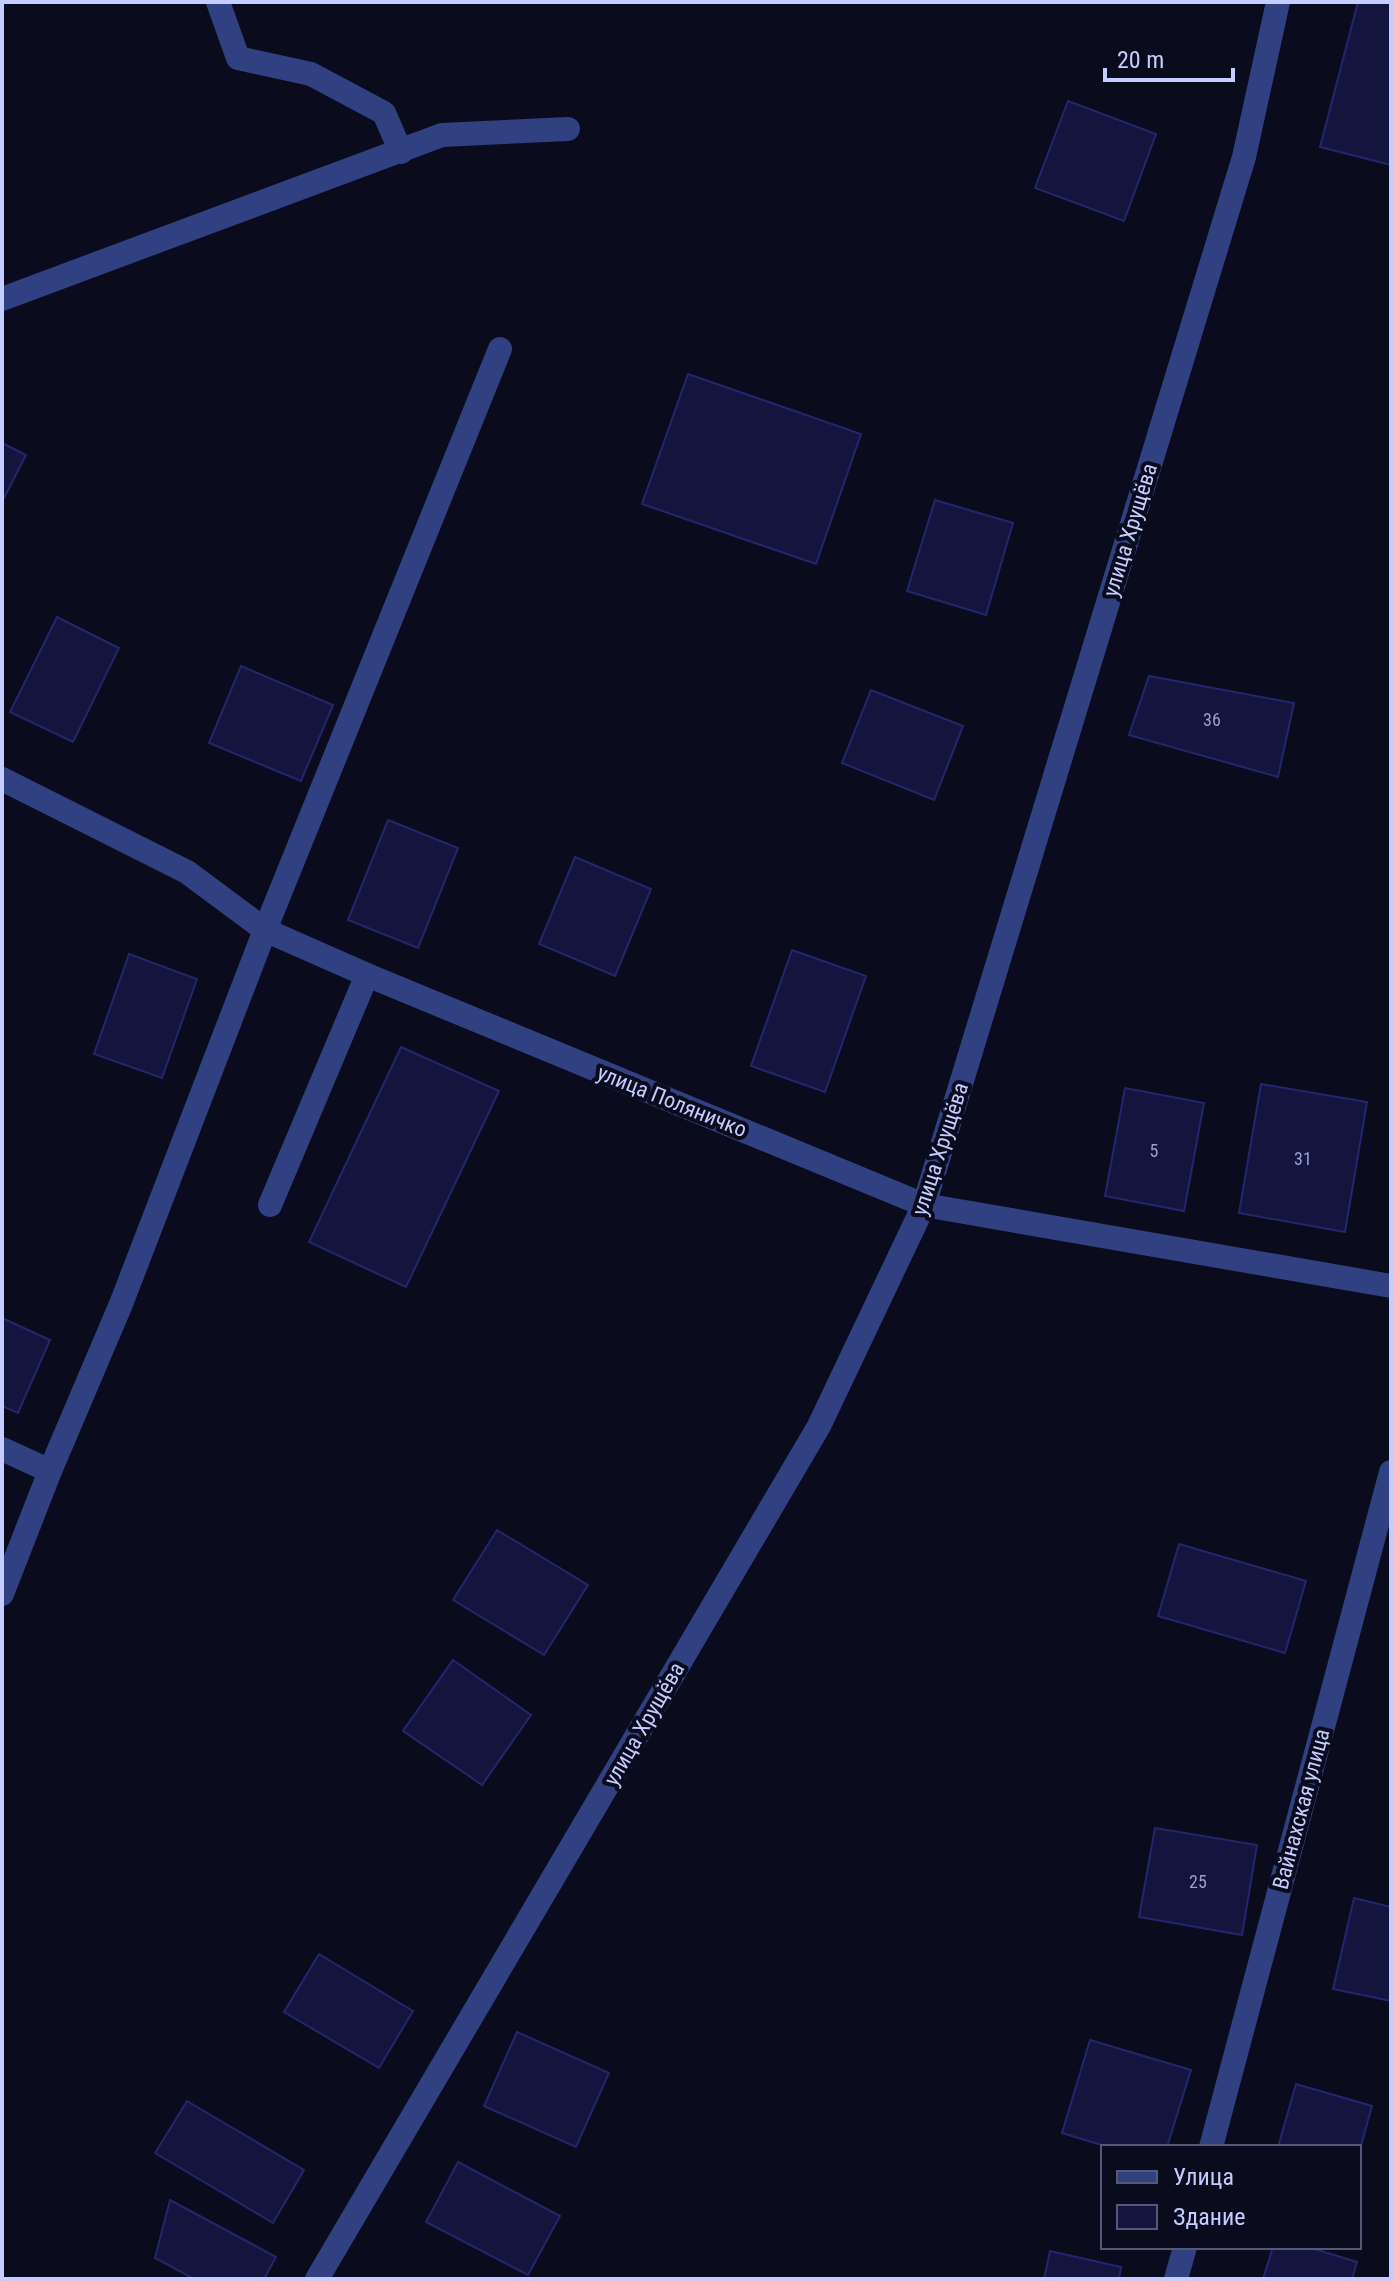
<svg xmlns="http://www.w3.org/2000/svg" width="1393" height="2281" font-family="'Roboto Condensed',sans-serif">
  <style>
    .building { fill: #14153f; stroke: #24266d; stroke-width: 2 }
    .lines { fill: none; stroke-linecap: round; stroke-linejoin: round }
    .minor { stroke: #304080; stroke-width: 24 }
    .labels { text-anchor: middle; dominant-baseline: central; stroke-width: 8; stroke-linejoin: round; paint-order: stroke }
    .number-label { font-size: 18px; fill: #999ecf }
    .street-label { font-size: 22px; fill: #c5ccff; stroke: #0a0b1d }
  </style>
  <rect width="100%" height="100%" fill="#0a0b1d"/>
  <g class="building">
    <polygon points="1358,2 1391,2 1391,165 1320,147"/>
    <polygon points="1068,101 1156,134 1124,221 1035,188"/>
    <polygon points="688,374 861,434 816,564 642,504"/>
    <polygon points="2,443 26,455 2,502"/>
    <polygon points="935,500 1013,523 986,615 907,591"/>
    <polygon points="57,617 119,648 73,742 10,712"/>
    <polygon points="241,666 333,705 301,781 209,743"/>
    <polygon points="1149,676 1294,703 1278,777 1129,735"/>
    <polygon points="871,690 963,726 934,800 842,763"/>
    <polygon points="388,820 458,848 418,948 348,920"/>
    <polygon points="575,857 651,889 615,976 539,944"/>
    <polygon points="792,950 866,976 825,1092 751,1066"/>
    <polygon points="129,954 197,979 162,1078 94,1054"/>
    <polygon points="401,1047 499,1091 406,1287 309,1242"/>
    <polygon points="1261,1084 1367,1102 1345,1232 1239,1213"/>
    <polygon points="1125,1088 1204,1103 1184,1211 1105,1196"/>
    <polygon points="2,1318 50,1340 18,1413 2,1406"/>
    <polygon points="497,1530 588,1585 544,1655 453,1600"/>
    <polygon points="1179,1544 1306,1581 1285,1653 1158,1616"/>
    <polygon points="453,1660 531,1715 482,1785 403,1731"/>
    <polygon points="1155,1828 1257,1845 1242,1935 1139,1917"/>
    <polygon points="1354,1898 1391,1907 1391,2001 1333,1989"/>
    <polygon points="319,1954 413,2011 379,2068 284,2012"/>
    <polygon points="517,2032 609,2073 576,2147 484,2106"/>
    <polygon points="1090,2040 1191,2070 1167,2147 1108,2147 1062,2133"/>
    <polygon points="1296,2084 1372,2106 1359,2153 1359,2147 1278,2147"/>
    <polygon points="187,2101 304,2170 273,2223 155,2153"/>
    <polygon points="458,2162 560,2216 528,2275 426,2222"/>
    <polygon points="170,2200 276,2257 264,2279 194,2279 155,2258"/>
    <polygon points="1273,2247 1308,2247 1357,2262 1352,2279 1263,2279"/>
    <polygon points="1050,2251 1121,2267 1119,2279 1044,2279"/>
  </g>
  <g class="lines">
    <g class="minor">
      <polyline points="218,2 238,58 311,74 384,113 401,152"/>
      <polyline points="2,299 442,135 568,129"/>
      <polyline points="2,779 187,872 265,930 367,975 924,1205 1391,1286"/>
      <polyline points="270,1205 367,975"/>
      <polyline points="2,1449 50,1471"/>
      <polyline points="2,1594 50,1471 121,1304 265,930 500,349"/>
      <polyline points="1211,2147 1391,1472"/>
      <polyline points="317,2279 819,1426 924,1205 1244,157 1278,2"/>
      <polyline points="1176,2279 1185,2247"/>
    </g>
  </g>
  <g class="labels">
    <g class="number-label">
      <text x="1212" y="719">36</text>
      <text x="1154" y="1150">5</text>
      <text x="1303" y="1158">31</text>
      <text x="1198" y="1881">25</text>
    </g>
    <g class="street-label">
      <text transform="translate(1130 530) rotate(-73)">улица Хрущёва</text>
      <text transform="translate(672 1101) rotate(22)">улица Поляничко</text>
      <text transform="translate(940 1149) rotate(-72)">улица Хрущёва</text>
      <text transform="translate(644 1724) rotate(-60)">улица Хрущёва</text>
      <text transform="translate(1301 1809) rotate(-75)">Вайнахская улица</text>
    </g>
  </g>
  <rect width="1393" height="2281" fill="none" stroke="#c5ccff" stroke-width="8"/>
  <rect x="1101" y="2145" width="260" height="104" fill="#0a0b1d" stroke="#555877" stroke-width="2"/>
  <rect x="1117" y="2171" width="40" height="12" fill="#304080" stroke="#555877" stroke-width="2"/>
  <text x="1173" y="2185" font-size="24" fill="#c5ccff">Улица</text>
  <rect x="1117" y="2205" width="40" height="24" fill="#14153f" stroke="#555877" stroke-width="2"/>
  <text x="1173" y="2225" font-size="24" fill="#c5ccff">Здание</text>
  <path d="M1105 68v12h128v-12" fill="none" stroke="#c5ccff" stroke-width="4"/>
  <text x="1117" y="68" font-size="24" fill="#c5ccff" stroke="#0a0b1d" stroke-width="6" paint-order="stroke">20 m</text>
</svg>
